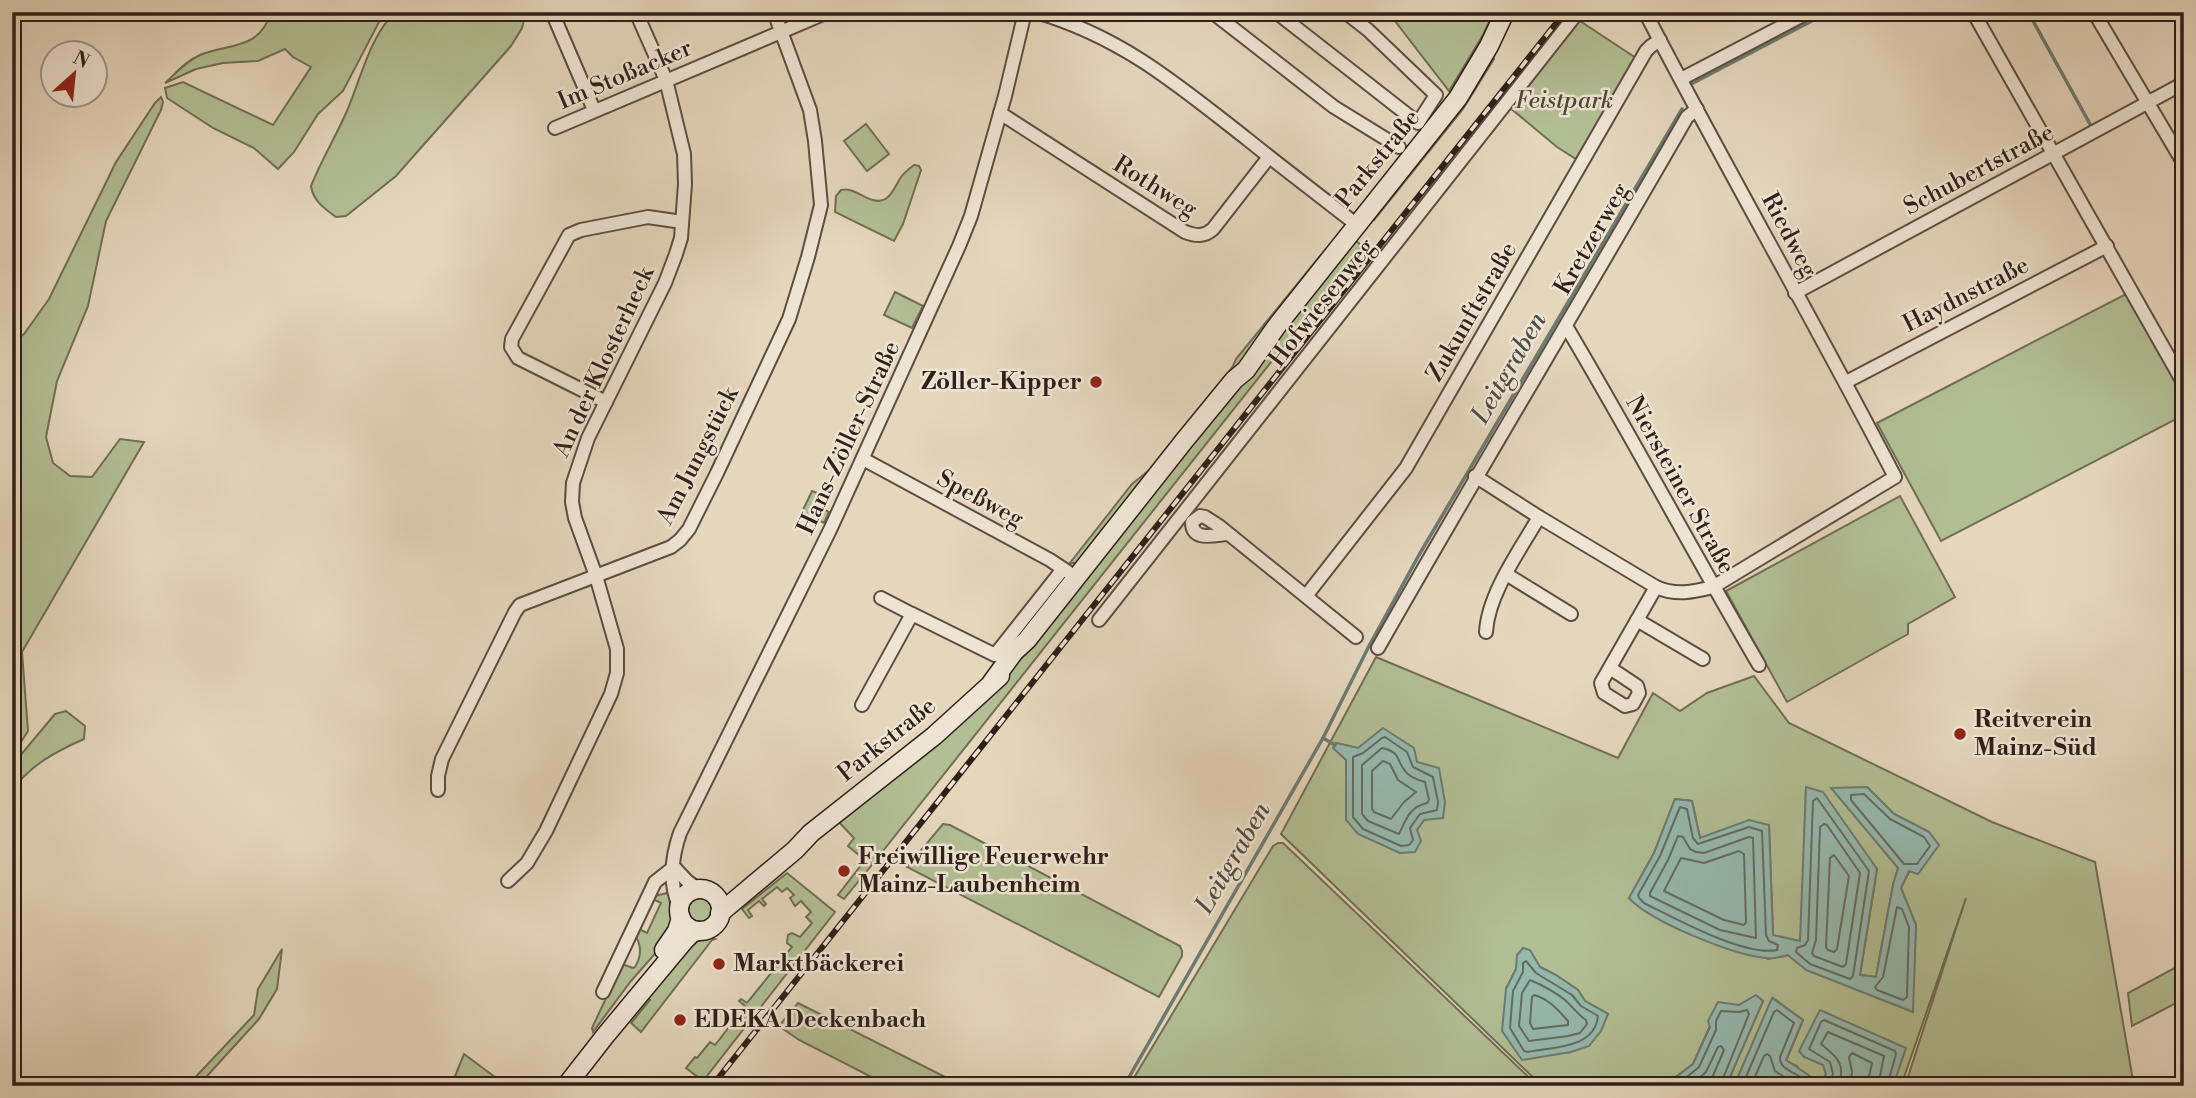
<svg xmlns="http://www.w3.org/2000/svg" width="2196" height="1098" font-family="'Libre Bodoni',serif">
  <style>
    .green { fill: #b2be93; stroke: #706e56; stroke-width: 2; fill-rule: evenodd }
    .water { fill: #96b9ae; stroke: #6d7b72; stroke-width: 2 }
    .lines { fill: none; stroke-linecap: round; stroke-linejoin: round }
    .shore { stroke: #626c64; stroke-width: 2 }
    .stream { stroke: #6d7b72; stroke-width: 3.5 }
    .street-casing { stroke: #5c4d42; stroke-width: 16 }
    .secondary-casing { stroke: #2f1f19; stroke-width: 21 }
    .street { stroke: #eee4d3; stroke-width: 12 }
    .secondary { stroke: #eee4d3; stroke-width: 18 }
    .rail-casing { stroke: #2f1f19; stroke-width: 6 }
    .rail { stroke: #eee4d3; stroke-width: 3.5; stroke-dasharray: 10; stroke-linecap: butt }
    .poi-dot { fill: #8f2418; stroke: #eee4d3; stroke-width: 2.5 }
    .labels { text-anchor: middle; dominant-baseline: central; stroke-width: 5; stroke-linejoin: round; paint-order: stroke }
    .street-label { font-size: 24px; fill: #2f1f19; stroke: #eee4d3 }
    .park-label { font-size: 24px; font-style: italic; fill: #504738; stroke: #eee4d3 }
    .poi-label { font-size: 24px; font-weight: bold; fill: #2f1f19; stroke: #eee4d3; text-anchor: start }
    .water-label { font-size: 26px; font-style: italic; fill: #4e4d46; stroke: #eee4d3 }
  </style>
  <rect width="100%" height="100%" fill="#e5d6bc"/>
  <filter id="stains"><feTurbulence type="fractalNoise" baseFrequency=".00286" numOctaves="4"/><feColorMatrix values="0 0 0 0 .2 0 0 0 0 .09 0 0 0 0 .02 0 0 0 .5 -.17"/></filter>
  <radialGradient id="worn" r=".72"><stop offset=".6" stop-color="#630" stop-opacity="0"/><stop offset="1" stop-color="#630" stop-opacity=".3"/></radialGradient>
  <g class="green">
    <path d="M271,12H390L379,22L343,91L318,114L294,152L278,169L254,148L213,128L167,98L165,88L183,82L273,125L311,67L293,57L285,49L258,61L223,63L196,69L165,83C176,73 186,61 200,55C230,43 260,50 271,12Z"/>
    <path d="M396,12H526L522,28L511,46L396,176L346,216L336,217C325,209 313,201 311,186C321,161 335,138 346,113C360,82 370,34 396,12Z"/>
    <polygon points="1388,12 1494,12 1483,35 1449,91"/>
    <polygon points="1577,19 1636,58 1576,159 1557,147 1509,107"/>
    <polygon points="1492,55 1494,59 1463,109 1374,220 1371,217"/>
    <polygon points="161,97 163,102 161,110 106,221 88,306 57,381 46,437 53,463 70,476 92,477 120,439 144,442 22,652 28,731 21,742 12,676 12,343 24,334 49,299 116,162 155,103"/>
    <polygon points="866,124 889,154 867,171 844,141"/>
    <path d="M914,165L919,166L921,170L903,224L894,241L835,212L836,196L841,190C852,187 862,197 873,200C889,205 894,188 901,177C905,172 909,169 914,165Z"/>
    <polygon points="1353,238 1362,246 1352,260 871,866 844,899 838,895 865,860 848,846 854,838 837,820 939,738"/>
    <polygon points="1320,256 1322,260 1320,263 1187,429 1181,431 1233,366 1236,359"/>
    <polygon points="895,292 923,306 912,328 884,315"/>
    <polygon points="2126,294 2184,397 2184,415 1941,541 1877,423"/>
    <polygon points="1152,468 1077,563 1070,563 1132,484"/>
    <polygon points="812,491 820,494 815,505 829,512 824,523 802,512"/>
    <polygon points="1900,496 1955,597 1908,624 1908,634 1787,702 1726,591"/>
    <path d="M1376,657L1618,758L1653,693L1680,711L1707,693L1754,676L1789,723L1992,822L2095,862L2134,1086H1905L1966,898L1901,1086H1893L1905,1048L1817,1061L1823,1065L1826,1074L1821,1086H1810L1811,1084L1797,1066L1786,1061L1803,1020L1773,998L1734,1086H1726L1763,1001L1756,996L1739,1005L1710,1026L1693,1064L1676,1077L1672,1086H1542L1281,834ZM1336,743L1417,762L1424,765V820L1400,853L1382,844L1346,778V760L1334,748ZM1867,787L1894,814L1929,832L1901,888L1916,925L1912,1011L1807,970L1788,955L1768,959L1629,898L1654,853L1675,799L1692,801L1700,838L1769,825L1773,936L1801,941L1806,788L1877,869L1860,975L1876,977L1893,885L1898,868ZM1540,967L1556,975L1578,990L1585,1001L1608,1014L1571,1052L1553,1054L1506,989L1516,969Z"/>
    <path d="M66,711L85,726L84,739C55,752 32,764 12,790V760L20,756L55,714Z"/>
    <polygon points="943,824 950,825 1180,946 1182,951 1182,956 1159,997 907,867"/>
    <polygon points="1278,843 1283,843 1538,1086 1129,1086 1273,846"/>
    <polygon points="787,873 835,912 703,1081 686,1068 695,1057 697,1058 710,1042 715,1045 733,1022 728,1016 730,1014 736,1018 745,1006 739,1001 741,999 747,1003 792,947 787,943 788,935 792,933 800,937 812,923 806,917 811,912 801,901 795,906 790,898 794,895 787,888 782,892 777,887 762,899 766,904 764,906 759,901 748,910 752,916 749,918 742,909"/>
    <path d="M671,892L675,917L668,939L631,981L593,1032L592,1028L622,964L633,968L635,967C641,957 642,947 636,937L639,929L647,933L661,903L653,899L655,896Z"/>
    <circle cx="699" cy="910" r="13"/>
    <polygon points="703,934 715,939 712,940 641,1032 631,1023 650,1000 647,998 689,939"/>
    <polygon points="282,949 277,989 259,1019 198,1086 187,1086 254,1015 258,989"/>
    <polygon points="2184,963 2184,999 2132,1026 2128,993"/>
    <polygon points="798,1003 963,1086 889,1086 799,1040 779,1026"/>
    <polygon points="464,1054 507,1086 451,1086"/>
  </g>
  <g class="water">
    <polygon points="1383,728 1414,748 1417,762 1439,768 1445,802 1443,818 1424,820 1417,830 1421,841 1415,852 1400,853 1358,834 1346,820 1346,760 1333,748 1337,743 1358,748"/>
    <path d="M1806,787L1823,792L1877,869L1860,975L1876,977L1893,885L1898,868L1831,788L1867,787L1894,814L1929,832L1939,845L1918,874L1909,871L1901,888L1916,925L1913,1012L1806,970L1788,955C1781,957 1773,959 1766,958C1733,955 1651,922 1629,898L1654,853L1675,799L1692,801L1700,838L1749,820L1769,825L1773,935L1800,941Z"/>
    <polygon points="1523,948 1530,950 1540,967 1556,975 1578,990 1585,1001 1608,1014 1601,1031 1589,1046 1571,1052 1522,1060 1502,1031 1506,989 1516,969 1517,955"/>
    <polygon points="1756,995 1763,1001 1726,1086 1672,1086 1676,1077 1693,1064 1710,1027 1708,1021 1718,1002 1739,1005"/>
    <polygon points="1772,998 1803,1020 1786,1060 1810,1076 1810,1086 1734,1086"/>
    <polygon points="1820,1010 1906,1048 1893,1086 1821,1086 1826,1074 1823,1065 1804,1057 1799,1051"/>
  </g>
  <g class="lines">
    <g class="shore">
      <polygon points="1385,737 1407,752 1413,767 1433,777 1438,802 1437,810 1420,814 1410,828 1413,840 1409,845 1401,846 1363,829 1353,817 1353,757 1363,753 1382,738"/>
      <path d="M1382,748C1401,752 1396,760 1405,771C1409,777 1418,780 1425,782L1429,800L1427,803C1409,807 1406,820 1399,834L1368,821L1362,814V765Z"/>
      <polygon points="1383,761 1390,764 1398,780 1416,792 1404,802 1391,819 1374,812 1372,809 1372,771"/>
      <polygon points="1851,795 1864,794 1890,819 1924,837 1930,846 1917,864 1904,864 1851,800"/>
      <polygon points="1817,798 1869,871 1853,976 1850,979 1810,964 1796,952 1797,948 1805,945 1808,940 1813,801"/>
      <path d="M1680,807L1687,809L1693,838L1698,844L1749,827L1762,831L1766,935L1769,941L1778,945L1777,950C1745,957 1674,918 1644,903L1639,898L1638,895L1660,856Z"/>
      <polygon points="1824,824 1827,825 1860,873 1846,964 1843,967 1814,956 1812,953 1816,940 1820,827"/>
      <polygon points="1678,836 1683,837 1690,849 1696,852 1704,853 1749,837 1753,838 1756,938 1720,930 1650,896 1650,893 1668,860"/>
      <polygon points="1739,851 1744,854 1746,922 1744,925 1724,920 1664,891 1681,858 1704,863"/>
      <polygon points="1834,855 1849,876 1837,949 1834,952 1828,950 1826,947 1830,858"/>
      <polygon points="1897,907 1902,909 1909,927 1907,997 1903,1000 1877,990 1875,987 1883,977"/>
      <path d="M1526,961L1536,973L1572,995L1581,1006L1598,1016C1595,1049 1552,1047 1528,1052L1524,1051L1510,1028L1513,991L1523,972V963Z"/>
      <path d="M1530,980C1542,985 1555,992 1565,1000C1573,1007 1577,1014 1586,1020L1587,1024L1580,1033L1568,1036L1529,1041L1519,1026L1522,993Z"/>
      <path d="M1534,995C1549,999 1558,1010 1568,1021V1025L1533,1029L1530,1023L1532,997Z"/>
      <polyline points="1680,1086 1682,1081 1699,1067 1716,1030 1716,1021 1721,1011 1739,1012 1747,1010 1749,1014 1720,1086"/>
      <polyline points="1690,1086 1706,1072 1718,1047 1721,1046 1724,1050 1712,1078 1711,1086"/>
      <path d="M1742,1086L1774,1012L1777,1010L1794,1023L1780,1057C1779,1069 1794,1072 1802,1078L1804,1086"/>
      <polyline points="1751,1086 1764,1056 1767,1054 1770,1056 1775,1071 1789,1080 1795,1086"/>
      <polyline points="1829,1086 1833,1074 1830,1062 1809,1049 1821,1022 1824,1020 1895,1051 1896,1054 1887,1086"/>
      <path d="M1838,1086C1847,1064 1836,1056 1821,1044L1828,1032L1884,1056L1878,1086"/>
      <polyline points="1850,1086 1852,1072 1849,1057 1852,1053 1872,1063 1867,1086"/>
    </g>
    <g class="stream">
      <polyline points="2028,12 2090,124"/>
      <polyline points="1693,83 1829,12"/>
      <polyline points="1323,738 1335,745"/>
      <polyline points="1124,1086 1323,738 1369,646 1419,555 1682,109"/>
    </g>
    <defs>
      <g id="street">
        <polyline points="552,12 594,110"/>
        <path d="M1036,12C1122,37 1178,85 1247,139C1283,168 1320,196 1357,225"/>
        <polyline points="1212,12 1334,107 1399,147"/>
        <polyline points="1276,12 1418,123 1436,95 1368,30 1345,12"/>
        <polyline points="1973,12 2184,384"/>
        <polyline points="2094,12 2184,164"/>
        <polyline points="1681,79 1809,12"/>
        <path d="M1000,113L1185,232C1196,236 1204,237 1213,229L1269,157"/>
        <polyline points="555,128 828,12"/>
        <polyline points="1795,293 2184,83"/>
        <path d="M1566,326C1632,437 1693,552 1759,665"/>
        <polyline points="1846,382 2107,246"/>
        <polyline points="606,402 518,358 511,347 512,339 569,235 581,230 648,217 682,222"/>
        <polyline points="863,459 1050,560 1068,572"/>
        <path d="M1475,476L1539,517L1656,587C1676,596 1693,592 1713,587L1895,477C1814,321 1726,168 1645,12"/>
        <path d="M1228,534C1214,535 1192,542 1192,522L1200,516L1205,517L1219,526L1356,637"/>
        <polyline points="1506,574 1571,614"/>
        <polyline points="1306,596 1406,468 1646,51 1651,46 1660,40"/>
        <polyline points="881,598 912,614"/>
        <polyline points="1099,620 1578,12"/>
        <polyline points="1637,620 1703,659"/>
        <path d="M1486,632C1488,594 1520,550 1539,517"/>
        <path d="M1378,648C1479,470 1585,295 1687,117L1697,109"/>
        <polyline points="1610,668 1637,686 1639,693 1633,704 1625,706 1604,693 1601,683 1656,587"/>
        <polyline points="862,705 912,614 995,655 1063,569"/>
        <polyline points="438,790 438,776 442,759 515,612 520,605 671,547 680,540 689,529 717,473 789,319 808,257 821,205 815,141 810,110 774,12"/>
        <polyline points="674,867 687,881 698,889"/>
        <polyline points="508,881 527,863 546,831 611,694 617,673 617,649 596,576 575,518 572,502 573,483 588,438 665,283 676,254 681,238 685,184 684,154 666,80 636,12"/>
        <path d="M679,906C669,883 672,856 680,833L830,530L959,246L971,216L1005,96L1025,12"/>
        <polyline points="603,992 655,882 674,867"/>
      </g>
      <g id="secondary">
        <polyline points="992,682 1014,652 1027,640 1184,441 1234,380 1246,370 1276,327 1458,98 1489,46 1505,12"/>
        <circle cx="700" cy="910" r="21"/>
        <polyline points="720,913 795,850 811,833 934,736 1000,676"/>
        <polyline points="664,950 677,931 681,918"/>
        <polyline points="566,1086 605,1036 684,941 692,933 698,931"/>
      </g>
    </defs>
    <use href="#street" class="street-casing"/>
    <use href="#secondary" class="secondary-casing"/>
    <use href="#street" class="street"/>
    <use href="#secondary" class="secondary"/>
    <defs>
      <polyline id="rail" points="712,1086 1565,12"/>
    </defs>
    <use href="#rail" class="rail-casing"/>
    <use href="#rail" class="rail"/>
  </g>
  <g class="poi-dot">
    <circle cx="1096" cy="382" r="7"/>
    <circle cx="1960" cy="734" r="7"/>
    <circle cx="844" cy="871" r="7"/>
    <circle cx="719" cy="964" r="7"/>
    <circle cx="680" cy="1020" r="7"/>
  </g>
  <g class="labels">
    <g class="street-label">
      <text transform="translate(625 75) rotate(-23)">Im Stoßacker</text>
      <text transform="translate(1378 159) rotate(-51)">Parkstraße</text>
      <text transform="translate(1979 170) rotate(-28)">Schubertstraße</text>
      <text transform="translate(1155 187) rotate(32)">Rothweg</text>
      <text transform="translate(1789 235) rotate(62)">Riedweg</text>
      <text transform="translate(1592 239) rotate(-60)">Kretzerweg</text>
      <text transform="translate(1966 295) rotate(-27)">Haydnstraße</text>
      <text transform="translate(1322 303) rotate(-52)">Hofwiesenweg</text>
      <text transform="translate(1472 312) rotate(-60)">Zukunftstraße</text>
      <text transform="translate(604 362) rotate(-65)">An der Klosterheck</text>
      <text transform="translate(849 438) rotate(-65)">Hans-Zöller-Straße</text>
      <text transform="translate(698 456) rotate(-63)">Am Jungstück</text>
      <text transform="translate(1680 485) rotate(61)">Niersteiner Straße</text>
      <text transform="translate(980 499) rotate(28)">Speßweg</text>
      <text transform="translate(887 740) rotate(-39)">Parkstraße</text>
    </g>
    <g class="park-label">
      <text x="1564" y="101">Feistpark</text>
    </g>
    <g class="poi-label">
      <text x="1082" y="382" text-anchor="end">Zöller-Kipper</text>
      <text x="1974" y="720">Reitverein<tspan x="1974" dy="28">Mainz-Süd</tspan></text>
      <text x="858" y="857">Freiwillige Feuerwehr<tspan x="858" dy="28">Mainz-Laubenheim</tspan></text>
      <text x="733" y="964">Marktbäckerei</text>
      <text x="694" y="1020">EDEKA Deckenbach</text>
    </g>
    <g class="water-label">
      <text transform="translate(1509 368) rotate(-60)">Leitgraben</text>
      <text transform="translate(1233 858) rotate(-60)">Leitgraben</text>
    </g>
  </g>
  <rect width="2196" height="1098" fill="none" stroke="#e5d6bc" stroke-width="42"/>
  <rect x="14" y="14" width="2168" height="1070" fill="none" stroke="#2f1f19" stroke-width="3.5"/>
  <rect x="21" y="21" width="2154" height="1056" fill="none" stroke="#2f1f19" stroke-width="2"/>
  <g transform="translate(74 74) rotate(27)"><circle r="33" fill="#eee4d3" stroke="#a29589" stroke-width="2"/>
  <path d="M0-5L12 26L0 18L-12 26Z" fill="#8f2418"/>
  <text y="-10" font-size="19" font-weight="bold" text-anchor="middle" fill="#2f1f19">N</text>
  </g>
  <rect width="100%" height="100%" filter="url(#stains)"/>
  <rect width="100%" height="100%" fill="url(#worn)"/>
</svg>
